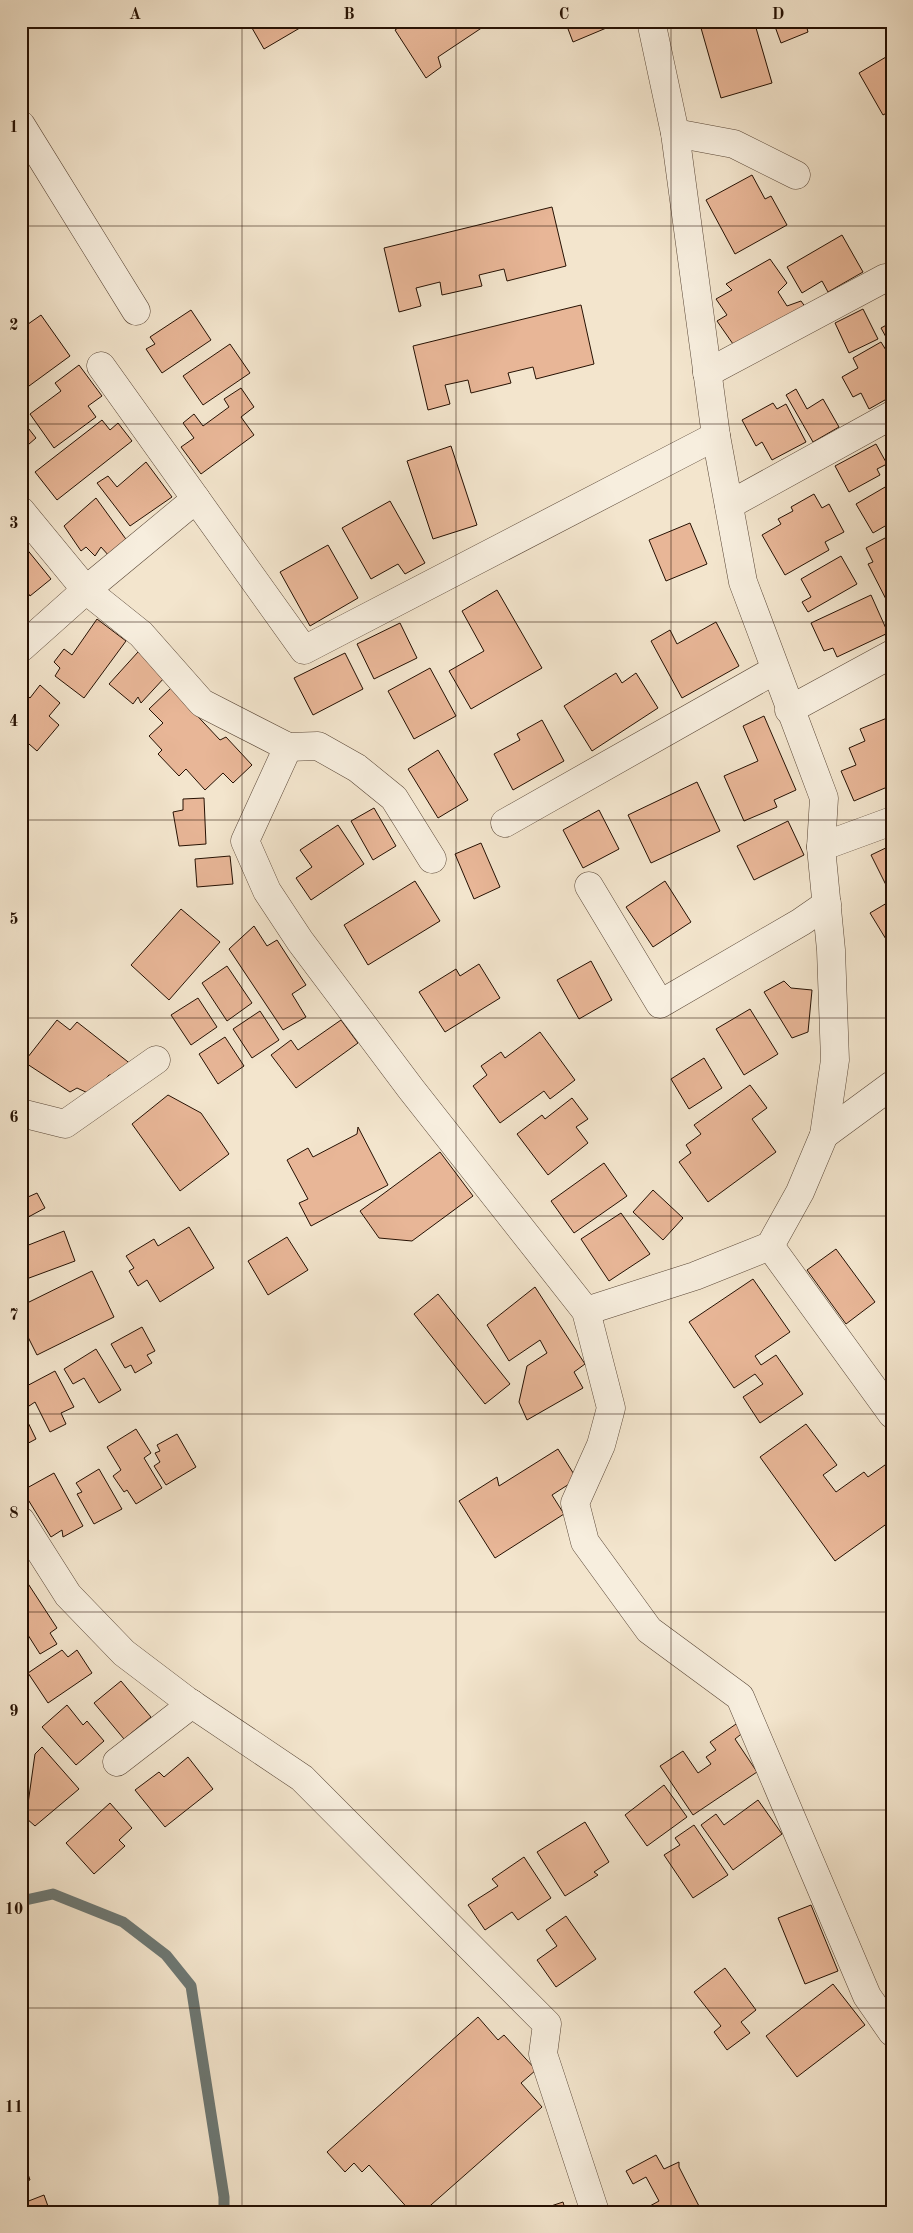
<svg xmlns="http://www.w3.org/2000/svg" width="913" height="2233" font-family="'Old Standard TT',serif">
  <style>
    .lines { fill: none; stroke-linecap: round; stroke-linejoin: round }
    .stream { stroke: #6d7874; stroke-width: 11 }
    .building { fill: #e8b697; stroke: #261103 }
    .minor-casing { stroke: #594636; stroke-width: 29 }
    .minor { stroke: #f7eede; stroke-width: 28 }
    .grid { fill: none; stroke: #261103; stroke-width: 1; stroke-opacity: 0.55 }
    .neatline { fill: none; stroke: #261103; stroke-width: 2 }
    .grid-label { font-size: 16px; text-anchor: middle; font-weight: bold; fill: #261103 }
  </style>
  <rect width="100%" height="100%" fill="#f3e5cd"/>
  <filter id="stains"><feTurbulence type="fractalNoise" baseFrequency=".004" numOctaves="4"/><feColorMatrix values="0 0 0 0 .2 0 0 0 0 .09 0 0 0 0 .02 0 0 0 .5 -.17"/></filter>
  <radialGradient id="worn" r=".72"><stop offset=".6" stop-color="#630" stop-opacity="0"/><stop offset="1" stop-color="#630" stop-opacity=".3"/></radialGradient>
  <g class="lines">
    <polyline class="stream" points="21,1901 53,1894 123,1922 166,1955 191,1986 224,2197 224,2212"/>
  </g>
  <g class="building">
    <polygon points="248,21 310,21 310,22 264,49"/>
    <polygon points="408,21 492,21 438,57 441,67 426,78 395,30"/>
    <polygon points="565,21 623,21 573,42"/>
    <polygon points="699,21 754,21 772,83 721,98"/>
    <polygon points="773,21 805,21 808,32 781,43"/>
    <polygon points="891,54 892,110 883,115 859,73"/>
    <polygon points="752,175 765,199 771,196 787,225 735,254 706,200"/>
    <polygon points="552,207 566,266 507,281 504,269 479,275 482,286 442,295 440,282 416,288 421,306 399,312 384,248"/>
    <polygon points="842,235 863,272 828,292 822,281 802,293 787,267"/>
    <polygon points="770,259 787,283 778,292 787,306 801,301 806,308 733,344 717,321 727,315 716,299 732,290 726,284"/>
    <polygon points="581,305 594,364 536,379 533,367 508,373 511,383 471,393 468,380 445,385 450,404 428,410 413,346"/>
    <polygon points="863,309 878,339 849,353 835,323"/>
    <polygon points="191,310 211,340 162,373 146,349 155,344 150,337"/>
    <polygon points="41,315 70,356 29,386 24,380 21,382 21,329"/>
    <polygon points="892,322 892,348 881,328"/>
    <polygon points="881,342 892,360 892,396 869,409 861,393 853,397 842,377 858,368 853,358"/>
    <polygon points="230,344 250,373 203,405 183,376"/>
    <polygon points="79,365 102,396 88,406 96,417 54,448 30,414 61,391 55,383"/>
    <polygon points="241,388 254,407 241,417 254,435 201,474 181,447 194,438 183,423 194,414 203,426 229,407 224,399"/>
    <polygon points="796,389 807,409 823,399 839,427 813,442 786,395"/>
    <polygon points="773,403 777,409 786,404 806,442 772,460 762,442 756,446 742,420"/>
    <polygon points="21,419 36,438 21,451"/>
    <polygon points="102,420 110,430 118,423 132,441 57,500 35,472"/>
    <polygon points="876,444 887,464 877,469 880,475 849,492 835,466"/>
    <polygon points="451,446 477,525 433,539 407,461"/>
    <polygon points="146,462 172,497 130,526 97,483 108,476 117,487"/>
    <polygon points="892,483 892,522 873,533 856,504"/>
    <polygon points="814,494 822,508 829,504 844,532 825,542 829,550 785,575 762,535 781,524 778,519 793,511 791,507"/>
    <polygon points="96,498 128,542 110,557 101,547 95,556 86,547 81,551 64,526"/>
    <polygon points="390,501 425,563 405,574 398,564 371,579 342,528"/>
    <polygon points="690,523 707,564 666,581 649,540"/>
    <polygon points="885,538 889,544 892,543 891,609 868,564 873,562 866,548"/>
    <polygon points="21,542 51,579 30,596 26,590 21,593"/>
    <polygon points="328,545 358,598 310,626 280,572"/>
    <polygon points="841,556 857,584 808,612 802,602 811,597 801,579"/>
    <polygon points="497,590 542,668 471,709 449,671 484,651 462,611"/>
    <polygon points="871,595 888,633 837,657 833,648 824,651 811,623"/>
    <polygon points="97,619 126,641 84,698 55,676 60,668 54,662 64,649 72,655"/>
    <polygon points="716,622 739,666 682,698 651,641 670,630 677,644"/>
    <polygon points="400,623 417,658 374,679 357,644"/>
    <polygon points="138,652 165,677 141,703 138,697 133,704 109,684"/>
    <polygon points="345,653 363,689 313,715 294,678"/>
    <polygon points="430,668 456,716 414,739 388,691"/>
    <polygon points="616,673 622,683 636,673 658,708 592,751 564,706"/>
    <polygon points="40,685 60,703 49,716 59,725 37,751 21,737 21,695 23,692 30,698"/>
    <polygon points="171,688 220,740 226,737 252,765 233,783 223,773 205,790 186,769 179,776 158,754 162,750 149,736 163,723 149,709"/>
    <polygon points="764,716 796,790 774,800 777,807 744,821 724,776 758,761 743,726"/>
    <polygon points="892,716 892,785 854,801 841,771 856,765 849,748 865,741 860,729"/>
    <polygon points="542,720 564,761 513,790 494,754 520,740 517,734"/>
    <polygon points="438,750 468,800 438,818 408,769"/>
    <polygon points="697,782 720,831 651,863 628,815"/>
    <polygon points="204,798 206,844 179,846 173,812 183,810 183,799"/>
    <polygon points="374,808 396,846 373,860 351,821"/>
    <polygon points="599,810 619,849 583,868 563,830"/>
    <polygon points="788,821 804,855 754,880 737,846"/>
    <polygon points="338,825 364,864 311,900 296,878 312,867 300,850"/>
    <polygon points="481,843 500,887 474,899 455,854"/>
    <polygon points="892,845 892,885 887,887 871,855"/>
    <polygon points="230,856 233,884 197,887 195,859"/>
    <polygon points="415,881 440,921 368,965 344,925"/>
    <polygon points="665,881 691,922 653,947 626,907"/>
    <polygon points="892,900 892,949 870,913"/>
    <polygon points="181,909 220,942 169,1000 131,965"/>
    <polygon points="254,926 267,946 277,940 306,985 292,994 306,1017 283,1030 229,949"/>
    <polygon points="591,961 612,1000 579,1019 557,980"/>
    <polygon points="479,964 500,998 445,1032 419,992 456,969 460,976"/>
    <polygon points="227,966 252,1003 227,1021 202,983"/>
    <polygon points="784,981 791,988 812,990 808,1032 792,1038 764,992"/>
    <polygon points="198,998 217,1027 191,1045 171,1015"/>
    <polygon points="750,1009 778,1054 744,1075 716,1029"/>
    <polygon points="260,1011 279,1040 252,1058 233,1029"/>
    <polygon points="57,1020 70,1030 77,1022 132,1065 118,1075 109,1075 90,1094 77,1088 70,1092 24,1062"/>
    <polygon points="341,1020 358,1043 296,1088 271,1055 291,1040 298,1050"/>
    <polygon points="540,1032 575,1080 550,1099 544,1091 500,1123 473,1086 487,1075 481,1066 501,1052 505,1058"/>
    <polygon points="225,1037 244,1066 218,1084 199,1054"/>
    <polygon points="704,1058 722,1088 689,1109 671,1079"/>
    <polygon points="750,1085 767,1108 752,1119 776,1152 708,1202 679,1162 691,1153 686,1145 701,1134 694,1125"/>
    <polygon points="168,1095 201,1113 229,1154 180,1191 132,1124"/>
    <polygon points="572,1098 588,1119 576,1127 588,1143 548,1175 517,1134 542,1115 545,1119"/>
    <polygon points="358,1127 388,1185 311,1226 299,1203 308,1199 287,1160 308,1148 313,1157 357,1134"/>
    <polygon points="440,1152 473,1196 412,1241 379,1238 360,1211"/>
    <polygon points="604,1163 627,1196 574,1233 551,1201"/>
    <polygon points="21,1184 28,1197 37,1193 45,1208 21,1221"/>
    <polygon points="653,1190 683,1218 663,1240 633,1212"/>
    <polygon points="621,1213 650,1254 609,1281 581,1239"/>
    <polygon points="189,1227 214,1268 160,1302 147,1280 138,1286 129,1271 134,1268 126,1256 154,1239 158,1246"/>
    <polygon points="64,1231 75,1261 21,1281 21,1248"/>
    <polygon points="287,1237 308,1270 268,1295 248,1261"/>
    <polygon points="836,1249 875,1302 846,1324 807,1270"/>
    <polygon points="92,1271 114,1317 37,1355 27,1335 21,1338 21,1306"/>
    <polygon points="753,1279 790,1332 755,1356 761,1365 776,1355 803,1394 760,1423 743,1397 763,1384 755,1374 734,1388 689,1322"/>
    <polygon points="535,1287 585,1364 574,1372 583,1388 527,1420 519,1402 527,1366 547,1353 540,1340 509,1361 487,1325"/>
    <polygon points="438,1294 510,1384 485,1404 414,1314"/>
    <polygon points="142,1327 155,1351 147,1355 152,1363 135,1373 131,1365 125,1368 111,1344"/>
    <polygon points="96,1349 121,1390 99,1403 84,1378 73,1384 64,1369"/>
    <polygon points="55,1371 74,1407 61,1413 66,1424 50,1432 35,1402 29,1406 21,1389"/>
    <polygon points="21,1408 36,1439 21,1447"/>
    <polygon points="806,1424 837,1465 823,1475 836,1492 864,1472 868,1477 892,1460 892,1520 835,1561 760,1457"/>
    <polygon points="136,1429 151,1453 144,1458 162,1488 136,1504 127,1490 124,1492 113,1476 121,1470 107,1447"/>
    <polygon points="177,1434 196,1467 166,1485 154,1466 160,1462 155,1453 160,1451 157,1445"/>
    <polygon points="558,1449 577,1479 552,1495 564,1514 495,1558 459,1501 497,1477 499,1486"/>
    <polygon points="99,1469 122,1509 94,1524 77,1494 82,1492 76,1483"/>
    <polygon points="54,1473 83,1526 63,1537 62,1530 51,1537 24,1493 27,1488"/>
    <polygon points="25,1579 57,1628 50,1633 57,1644 40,1654 21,1624 21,1582"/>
    <polygon points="62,1650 68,1657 77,1650 92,1673 48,1703 28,1673"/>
    <polygon points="121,1681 151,1717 124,1739 94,1703"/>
    <polygon points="67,1705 83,1725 87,1721 104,1741 76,1765 42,1727"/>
    <polygon points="739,1722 745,1731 735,1739 757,1772 693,1815 660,1766 683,1751 698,1773 711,1764 706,1757 716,1750 710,1742"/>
    <polygon points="42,1747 79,1789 35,1826 26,1818 35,1754"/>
    <polygon points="188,1757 213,1789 165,1827 135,1790 159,1772 164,1777"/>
    <polygon points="664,1785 687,1817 647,1846 625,1815"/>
    <polygon points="758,1800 782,1834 733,1870 701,1825 716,1814 724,1825"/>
    <polygon points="110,1803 132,1828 119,1840 125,1846 94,1874 66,1843"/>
    <polygon points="585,1822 609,1862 594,1872 598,1875 565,1896 537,1852"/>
    <polygon points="694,1825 728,1875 693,1898 664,1855 680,1845 675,1838"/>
    <polygon points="524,1857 551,1898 518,1920 512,1912 485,1930 468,1905 498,1886 492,1879"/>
    <polygon points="811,1905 838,1971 805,1984 778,1918"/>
    <polygon points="566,1916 596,1959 556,1987 537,1960 557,1946 546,1930"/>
    <polygon points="725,1968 756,2010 741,2022 750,2033 727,2050 714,2032 721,2026 694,1992"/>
    <polygon points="833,1984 865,2025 797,2077 766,2036"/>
    <polygon points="478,2017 498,2040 504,2035 536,2070 521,2083 542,2107 423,2212 411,2212 369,2165 362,2172 354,2163 345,2172 327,2152"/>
    <polygon points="21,2153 30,2180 21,2182"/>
    <polygon points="656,2155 664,2169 679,2162 679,2167 702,2212 639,2212 659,2201 646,2177 633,2184 626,2171"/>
    <polygon points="44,2195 50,2212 21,2212 21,2204"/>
    <polygon points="563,2202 566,2212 533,2212"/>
  </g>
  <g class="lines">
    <defs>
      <g id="minor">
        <polyline points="21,125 136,311"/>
        <polyline points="675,133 734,144 796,175"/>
        <polyline points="101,366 196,499"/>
        <polyline points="707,373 885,278"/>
        <polyline points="729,505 892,415"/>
        <polyline points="21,511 86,590 141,634 202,703 288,747 318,746 357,768 394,798 432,859"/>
        <polyline points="21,648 86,590 196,499 304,650 716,436"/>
        <polyline points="789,710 892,654"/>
        <polyline points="288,747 245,841 267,891 300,941 411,1089 586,1311 611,1408 601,1445 575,1503 585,1542 649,1630 740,1697 867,1996 892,2032"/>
        <polyline points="505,823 775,670"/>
        <polyline points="821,847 892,821"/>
        <polyline points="589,886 660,1004 801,922 827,904"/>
        <polyline points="21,1113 65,1124 156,1060"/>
        <polyline points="824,1135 892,1085"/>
        <polyline points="770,1246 892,1414"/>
        <polyline points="586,1311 695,1276 770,1246 800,1192 824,1135 835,1060 831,950 821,847 824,798 743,582 716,436 675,133 651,21"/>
        <polyline points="21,1521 68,1595 124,1653 186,1700 302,1778 547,2024 543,2054 595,2212"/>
        <polyline points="117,1762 192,1704"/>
      </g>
    </defs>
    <use href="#minor" class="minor-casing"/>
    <use href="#minor" class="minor"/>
  </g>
  <path class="grid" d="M242,21V2212M456,21V2212M671,21V2212M21,226H892M21,424H892M21,622H892M21,820H892M21,1018H892M21,1216H892M21,1414H892M21,1612H892M21,1810H892M21,2008H892"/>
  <rect width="913" height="2233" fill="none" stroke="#f3e5cd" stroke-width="55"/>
  <rect x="28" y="28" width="858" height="2178" class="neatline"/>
  <g class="grid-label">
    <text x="135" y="19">A</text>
    <text x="349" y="19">B</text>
    <text x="564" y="19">C</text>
    <text x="778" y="19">D</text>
    <text x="14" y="132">1</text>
    <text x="14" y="330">2</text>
    <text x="14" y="528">3</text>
    <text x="14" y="726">4</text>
    <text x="14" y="924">5</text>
    <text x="14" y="1122">6</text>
    <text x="14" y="1320">7</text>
    <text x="14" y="1518">8</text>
    <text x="14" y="1716">9</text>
    <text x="14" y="1914">10</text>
    <text x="14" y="2112">11</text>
  </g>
  <rect width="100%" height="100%" filter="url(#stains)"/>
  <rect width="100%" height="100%" fill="url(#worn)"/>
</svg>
